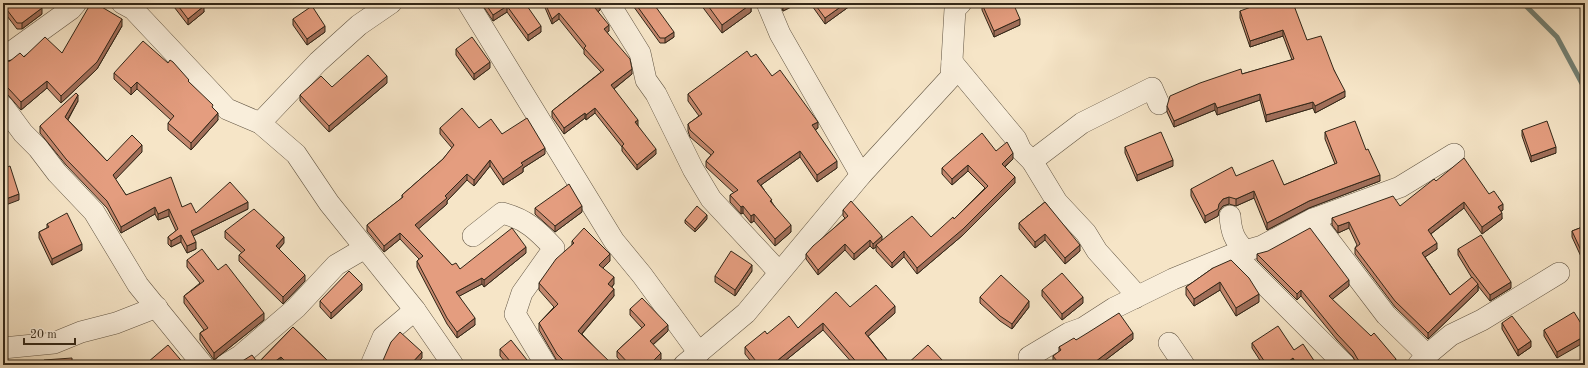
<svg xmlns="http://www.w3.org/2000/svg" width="1588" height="368" font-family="'Old Standard TT',serif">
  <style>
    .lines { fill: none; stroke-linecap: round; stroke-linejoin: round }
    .stream { stroke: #728277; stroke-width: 5 }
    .minor-casing { stroke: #635644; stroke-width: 22 }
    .minor { stroke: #f9eedb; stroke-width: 21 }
    .wall { fill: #c4876d; stroke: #322718 }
    .shaded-wall { fill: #a06e59; stroke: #322718 }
    .building { fill: #e49d7f; stroke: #322718 }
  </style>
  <rect width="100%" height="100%" fill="#f6e5c7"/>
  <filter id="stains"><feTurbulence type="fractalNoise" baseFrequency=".005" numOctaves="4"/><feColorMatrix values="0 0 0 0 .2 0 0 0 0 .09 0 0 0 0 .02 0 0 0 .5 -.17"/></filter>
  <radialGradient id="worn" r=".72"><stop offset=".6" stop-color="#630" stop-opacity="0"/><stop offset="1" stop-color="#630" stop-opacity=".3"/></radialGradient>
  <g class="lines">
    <polyline class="stream" points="1523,3 1557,37 1585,89"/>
    <defs>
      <g id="minor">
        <polyline points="122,3 133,9 227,109 260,123 296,154 329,203 415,310 453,365"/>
        <polyline points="468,3 614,241 642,275 699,353"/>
        <polyline points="609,3 640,53 646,80 656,94 693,169 711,199 779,272"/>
        <polyline points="767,3 780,34 861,175"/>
        <polyline points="3,58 71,9 76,3"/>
        <polyline points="952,62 1016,139 1021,150 1032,161 1057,202 1086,233 1097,251 1133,291 1135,298"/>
        <polyline points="3,106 23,133 38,148 57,173 94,212 138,285 203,365"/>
        <polyline points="260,123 318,62 359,25 391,3"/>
        <polyline points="1032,161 1082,123 1152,88 1159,104"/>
        <path d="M1230,216C1231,231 1234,241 1246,251"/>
        <polyline points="1313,219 1386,315 1427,355"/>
        <path d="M473,236L502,213C526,219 537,230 554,248L522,293L515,314L546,365"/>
        <polyline points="1169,343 1184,365"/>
        <polyline points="3,348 54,343 81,332 116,323 157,307"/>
        <polyline points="1029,357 1069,333 1083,328 1114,308 1173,279 1234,254"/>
        <polyline points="225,365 240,356 296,308 336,265 365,248"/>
        <polyline points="371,365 383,337 415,310"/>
        <polyline points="684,365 746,313 861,175 951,77 955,9 961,3"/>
        <polyline points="1345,365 1234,254 1262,246 1313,219 1400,187 1454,154"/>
        <polyline points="1418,365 1427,355 1451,335 1482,320 1559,273"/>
      </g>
    </defs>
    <use href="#minor" class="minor-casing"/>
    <use href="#minor" class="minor"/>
  </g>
  <g class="wall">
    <polygon points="171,3 202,3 204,12 188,25"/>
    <polygon points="481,3 525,3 541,32 528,41 507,12 493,21"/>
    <polygon points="543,3 599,3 600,10 598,12 609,31 607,32 632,74 614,89 656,154 637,170 622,151 622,147 595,113 586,120 585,118 564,134 552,117 552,111 601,72 584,54 584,50 559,19 552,24"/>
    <polygon points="631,3 659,3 655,6 674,37 665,43 660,43"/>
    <polygon points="701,3 751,3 751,12 722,33 701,5"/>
    <polygon points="780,3 799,3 783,11"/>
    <polygon points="810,3 854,3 825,24"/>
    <polygon points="982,4 1020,25 994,37 982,10"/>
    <polygon points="4,6 42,14 22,29 17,29 4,12"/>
    <polygon points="1240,11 1307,40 1334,70 1345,97 1315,113 1313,108 1266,122 1260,100 1217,115 1215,110 1174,127 1167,112 1167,106 1242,74 1292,60 1283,36 1250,47 1240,18"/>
    <polygon points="293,19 325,32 307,45 293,25"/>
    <polygon points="122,26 97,69 61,103 47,88 21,110 8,95 3,94 3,62 24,57 62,53"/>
    <polygon points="456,49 490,68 474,80 456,55"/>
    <polygon points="751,57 772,76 818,128 815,130 837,168 817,182 800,157 761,185 791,232 775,246 754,221 751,223 743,213 741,214 730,202 730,195 734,193 706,167 706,161 711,155 690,137 688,131 688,124 699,116 688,101 688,94"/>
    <polygon points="114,73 189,82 213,108 218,120 191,150 168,130 168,123 171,120 137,89 131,95 114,79"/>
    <polygon points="387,83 329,132 300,101 300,95 332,87"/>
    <polygon points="78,101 68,120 107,161 142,152 115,179 126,195 182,207 196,213 248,209 193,236 196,249 187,253 181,242 171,247 168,244 168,237 176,231 169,216 158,220 155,214 121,233 107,208 66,165 40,133 40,126"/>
    <polygon points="440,128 479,128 502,134 545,154 523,168 523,172 503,185 490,166 474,186 467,180 447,201 447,204 418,229 452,265 460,269 526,253 484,287 482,284 459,296 475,325 457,338 447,324 417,267 417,261 419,259 400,239 384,252 367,231 367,225 402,198 402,195 443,159 452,148 440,134"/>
    <polygon points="1522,130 1556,153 1531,162 1522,136"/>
    <polygon points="1325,132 1366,150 1380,181 1309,208 1267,230 1254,198 1236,206 1229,204 1223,206 1219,211 1218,216 1205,223 1191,196 1191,189 1284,185 1335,164 1325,139"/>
    <polygon points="1125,147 1173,166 1137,181 1125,153"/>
    <polygon points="996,151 1013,159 1005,167 1015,183 963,235 917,274 904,257 892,268 876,251 876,247 873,249 870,246 854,260 845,250 818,275 806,259 806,254 845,218 843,216 843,210 882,240 931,237 954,219 985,188 968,171 952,185 942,174 942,168"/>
    <polygon points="1489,194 1503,210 1501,211 1502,219 1482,234 1464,208 1431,234 1437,249 1425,257 1450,295 1472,278 1458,255 1458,249 1511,288 1490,301 1478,286 1478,291 1428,339 1395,307 1355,254 1355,248 1357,245 1349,228 1338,233 1332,225 1332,218 1400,206"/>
    <polygon points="1045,202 1080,251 1065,264 1045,240 1035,248 1019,229 1019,223"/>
    <polygon points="535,208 582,212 555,232 535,214"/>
    <polygon points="707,219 695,232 685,223 685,220"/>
    <polygon points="47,224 82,250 52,265 39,238 39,232 47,228"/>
    <polygon points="1585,226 1585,262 1584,263 1572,237 1572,231"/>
    <polygon points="225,231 284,243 279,249 305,281 283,304 239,261 239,255 242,253 225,238"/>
    <polygon points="572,241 610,261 603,268 614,284 612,287 614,296 582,334 611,365 561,365 557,361 539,330 539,323 554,307 539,290 539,283 572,245"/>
    <polygon points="1257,254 1349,286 1332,299 1396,365 1357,365 1353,357 1337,340 1301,296 1297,300 1257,260"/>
    <polygon points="187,260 218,270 264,320 214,360 200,340 200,333 204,330 184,303 184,296 200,283 187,267"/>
    <polygon points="1213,268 1259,302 1236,316 1220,290 1194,306 1186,295 1186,287"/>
    <polygon points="752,271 735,296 715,282 715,276"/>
    <polygon points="362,290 331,319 320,307 320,301"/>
    <polygon points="1042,290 1083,303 1062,320 1042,296"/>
    <polygon points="980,297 1029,307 1012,329 1000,321 980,303"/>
    <polygon points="850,307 895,313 868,336 891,365 854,365 823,330 780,365 754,365 745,354 745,347 767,334 798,328"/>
    <polygon points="630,309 668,331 653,345 661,359 655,365 624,365 617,357 617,351 642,328 630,315"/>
    <polygon points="1502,323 1531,347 1518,356 1502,329"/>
    <polygon points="293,327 332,365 282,365 281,364 258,363"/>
    <polygon points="1544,330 1585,330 1557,358 1544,336"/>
    <polygon points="1133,339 1099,365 1056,365 1053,362 1053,356 1059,352 1059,347 1076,340"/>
    <polygon points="1252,343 1317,365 1293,365 1293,364 1292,365 1263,365 1252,348"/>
    <polygon points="500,349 531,365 506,363 500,356"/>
  </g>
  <g class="shaded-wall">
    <polygon points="653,3 659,3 653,7"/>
    <polygon points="787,3 799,3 783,11 783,5"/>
    <polygon points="846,3 854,3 825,24 825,18"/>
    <polygon points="751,4 751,12 722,33 722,25"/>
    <polygon points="600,5 600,10 595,14 595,8"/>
    <polygon points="204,6 204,12 188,25 188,19"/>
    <polygon points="507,6 507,12 493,21 493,15"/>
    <polygon points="42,8 42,14 22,29 22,23"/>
    <polygon points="559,13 559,19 552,24 552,19"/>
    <polygon points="122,19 122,26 97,69 61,103 61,96"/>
    <polygon points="1020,19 1020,25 994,37 994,31"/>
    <polygon points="609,25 609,31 604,35 604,29"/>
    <polygon points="325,26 325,32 307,45 307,39"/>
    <polygon points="541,26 541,32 528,41 528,35"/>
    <polygon points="1283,30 1283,36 1250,47 1250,41"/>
    <polygon points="674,32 674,37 665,43 665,38"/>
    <polygon points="490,62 490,68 474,80 474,74"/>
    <polygon points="632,69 632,74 611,91 611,85"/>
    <polygon points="387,76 387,83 329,132 329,126"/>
    <polygon points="47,81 47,88 21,110 21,102"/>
    <polygon points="137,82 137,89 131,95 131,88"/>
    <polygon points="1345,91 1345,97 1315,113 1315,106"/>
    <polygon points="1260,94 1260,100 1217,115 1217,108"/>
    <polygon points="78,95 78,101 65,124 65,117"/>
    <polygon points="1313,102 1313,108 1266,122 1266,115"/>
    <polygon points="1215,103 1215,110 1174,127 1174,121"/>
    <polygon points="595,108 595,113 586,120 586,115"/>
    <polygon points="218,113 218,120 191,150 191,143"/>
    <polygon points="585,113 585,118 564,134 564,128"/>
    <polygon points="638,120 638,126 635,122"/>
    <polygon points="818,122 818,128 812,132 812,125"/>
    <polygon points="142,145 142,152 113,182 113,175"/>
    <polygon points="1556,147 1556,153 1531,162 1531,156"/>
    <polygon points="545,148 545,154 523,168 523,172 503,185 503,179 521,163"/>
    <polygon points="656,149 656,154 637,170 637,165"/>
    <polygon points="800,151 800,157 757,188 757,181"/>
    <polygon points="1013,153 1013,159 1002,169 1002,164"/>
    <polygon points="490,160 490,166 474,186 474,180"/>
    <polygon points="1173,160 1173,166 1137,181 1137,175"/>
    <polygon points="837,161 837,168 817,182 817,175"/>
    <polygon points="968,165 968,171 952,185 952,179"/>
    <polygon points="467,174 467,180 447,201 447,204 415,232 415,225 445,196"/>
    <polygon points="1380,175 1380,181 1309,208 1267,230 1267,223 1309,201"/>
    <polygon points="1015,177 1015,183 963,235 917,274 917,268"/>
    <polygon points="1254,191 1254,198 1236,206 1236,199"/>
    <polygon points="19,194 19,200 3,206 3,200"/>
    <polygon points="1229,197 1229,204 1223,206 1219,211 1218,216 1205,223 1205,216 1219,204 1223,199"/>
    <polygon points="248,202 248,209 191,237 191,231"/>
    <polygon points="1464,202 1464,208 1428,236 1428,230"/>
    <polygon points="1503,204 1503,210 1498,213 1498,207"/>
    <polygon points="582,206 582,212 555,232 555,226"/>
    <polygon points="743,206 743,213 741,214 741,207"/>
    <polygon points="155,207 155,214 121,233 121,227"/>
    <polygon points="169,209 169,216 158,220 158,214"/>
    <polygon points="1502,213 1502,219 1482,234 1482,227"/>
    <polygon points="754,214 754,221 751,223 751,216"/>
    <polygon points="707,215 707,219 695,232 695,229"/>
    <polygon points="1349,222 1349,228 1338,233 1338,226"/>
    <polygon points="791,225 791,232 775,246 775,239"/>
    <polygon points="400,233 400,239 384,252 384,246"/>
    <polygon points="1045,234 1045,240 1035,248 1035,242"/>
    <polygon points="181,235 181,242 171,247 171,241"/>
    <polygon points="882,236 882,241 876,245 876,247 873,249 873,244"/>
    <polygon points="284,237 284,243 276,252 276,246"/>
    <polygon points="870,240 870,246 854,260 854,254"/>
    <polygon points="196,242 196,249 187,253 187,246"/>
    <polygon points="1437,243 1437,249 1422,259 1422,253"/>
    <polygon points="82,244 82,250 52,265 52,259"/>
    <polygon points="845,244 845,250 818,275 818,270"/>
    <polygon points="1080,245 1080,251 1065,264 1065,258"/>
    <polygon points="526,247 526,253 484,287 484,280"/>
    <polygon points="904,251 904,257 892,268 892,263"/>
    <polygon points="610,254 610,261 599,272 599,265"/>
    <polygon points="1585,256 1585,262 1584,263 1584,257"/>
    <polygon points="752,265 752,271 735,296 735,290"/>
    <polygon points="305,275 305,281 283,304 283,297"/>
    <polygon points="614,277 614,284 608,291 608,284"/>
    <polygon points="482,278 482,284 456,298 456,292"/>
    <polygon points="1349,280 1349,286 1329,302 1329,296"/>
    <polygon points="1220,282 1220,290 1194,306 1194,299"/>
    <polygon points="1511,282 1511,288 1490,301 1490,295"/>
    <polygon points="362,284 362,290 331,319 331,313"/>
    <polygon points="1478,284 1478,291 1428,339 1428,333"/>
    <polygon points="614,289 614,296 578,338 578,331"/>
    <polygon points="1301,290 1301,296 1297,300 1297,294"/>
    <polygon points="1259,294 1259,302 1236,316 1236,308"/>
    <polygon points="1083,297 1083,303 1062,320 1062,314"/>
    <polygon points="1029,301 1029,307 1012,329 1012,324"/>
    <polygon points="895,306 895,313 865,339 865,333"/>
    <polygon points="264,313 264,320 214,360 214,353"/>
    <polygon points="475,318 475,325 457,338 457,332"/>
    <polygon points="823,323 823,330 780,365 772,365"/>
    <polygon points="668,325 668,331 650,347 650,341"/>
    <polygon points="1133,333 1133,339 1099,365 1091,365"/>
    <polygon points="1585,336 1585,342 1557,358 1557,352"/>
    <polygon points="1531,341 1531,347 1518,356 1518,350"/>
    <polygon points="422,352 422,358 415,365 410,365"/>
    <polygon points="661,353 661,359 655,365 649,365"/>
    <polygon points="281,357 281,364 279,365 270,365"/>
    <polygon points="1293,358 1293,364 1292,365 1284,365"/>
    <polygon points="1396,359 1396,365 1389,365"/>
    <polygon points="943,361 943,365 939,365"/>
  </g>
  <g class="building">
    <polygon points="8,3 39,3 42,8 22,23 17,23 4,6"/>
    <polygon points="91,3 95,3 122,19 97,62 61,96 47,81 21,102 8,88 3,87 3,62 10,61 20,53 24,57 45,37 62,53"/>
    <polygon points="176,3 202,3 204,6 188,19"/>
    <polygon points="485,3 525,3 541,26 528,35 507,6 493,15"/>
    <polygon points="545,3 599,3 600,5 595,8 609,25 604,29 630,59 632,69 611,85 638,120 635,122 656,149 637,165 622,146 624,144 595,108 586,115 585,113 564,128 552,111 604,70 584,48 586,46 559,13 552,19"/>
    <polygon points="635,3 653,3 674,32 665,38 660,38"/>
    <polygon points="706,3 751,3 751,4 722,25"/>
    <polygon points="814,3 846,3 825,18"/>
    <polygon points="985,3 1013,3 1020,19 994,31 982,4"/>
    <polygon points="1262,3 1293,3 1307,40 1321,36 1334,70 1345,91 1315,106 1313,102 1266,115 1260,94 1217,108 1215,103 1174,121 1167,106 1170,96 1200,83 1241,69 1242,74 1294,59 1283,30 1250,41 1240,11"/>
    <polygon points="312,6 325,26 307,39 293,19"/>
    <polygon points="472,37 490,62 474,74 456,49"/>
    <polygon points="143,41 168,63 170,60 173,62 189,80 188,81 213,105 212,107 218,113 191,143 168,123 174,116 137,82 131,88 114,73"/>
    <polygon points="747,51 751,57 756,54 772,76 780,70 818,122 812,125 837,161 817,175 800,151 757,181 772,200 770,201 791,225 775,239 754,214 751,216 743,206 741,207 730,195 738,190 706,161 714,152 690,130 688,124 702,114 688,94"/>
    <polygon points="368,55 387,76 329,126 300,95 321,76 332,87"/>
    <polygon points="76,93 78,95 65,117 107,161 132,135 142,145 113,175 126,195 171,177 182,207 191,203 196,213 230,182 248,202 191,231 196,242 187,246 181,235 171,241 168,237 178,229 169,209 158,214 155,207 121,227 107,201 66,159 40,126"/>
    <polygon points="462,108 479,128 491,119 502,134 527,118 545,148 521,163 523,165 503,179 490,160 474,180 467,174 445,196 447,198 415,225 452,265 456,263 460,269 512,228 526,247 484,280 482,278 456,292 475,318 457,332 447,318 417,261 423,256 400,233 384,246 367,225 403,197 402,195 443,159 454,145 440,128"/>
    <polygon points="1355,121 1366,150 1368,149 1380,175 1309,201 1267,223 1254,191 1236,199 1229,197 1223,199 1219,204 1218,209 1205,216 1191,189 1232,167 1236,176 1273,160 1284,185 1337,163 1325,132"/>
    <polygon points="1547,121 1556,147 1531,156 1522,130"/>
    <polygon points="1161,132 1173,160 1137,175 1125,147"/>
    <polygon points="982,133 996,151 1007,142 1013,153 1002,164 1015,177 963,229 917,268 904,251 892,263 876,245 912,216 931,237 953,217 954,219 988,186 968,165 952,179 942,168"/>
    <polygon points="1464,158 1489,194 1494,191 1503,204 1498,207 1502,213 1482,227 1464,202 1428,230 1437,243 1422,253 1450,295 1472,277 1478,284 1428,333 1395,301 1355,248 1360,244 1349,222 1338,226 1332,218 1393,196 1400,206 1434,179 1436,181"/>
    <polygon points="10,166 19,194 3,200 3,169"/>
    <polygon points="569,184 582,206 555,226 535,208"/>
    <polygon points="851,201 882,236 873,244 870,240 854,254 845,244 818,270 806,254 813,246 848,216 843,210"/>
    <polygon points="1045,202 1080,245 1065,258 1045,234 1035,242 1019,223"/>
    <polygon points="697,206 707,215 695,229 685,220"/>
    <polygon points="254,209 284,237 276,246 305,275 283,297 239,255 245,250 225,231"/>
    <polygon points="67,213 82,244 52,259 39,232 49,227 47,224"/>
    <polygon points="1585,226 1585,256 1584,257 1572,231"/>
    <polygon points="584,228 610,254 599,265 614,277 608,284 614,289 578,331 612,364 611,365 568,365 557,354 539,323 558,304 539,283 556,259 574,243 572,241"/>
    <polygon points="1310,228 1349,280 1329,296 1371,336 1374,333 1396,359 1389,365 1362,365 1357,358 1353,351 1337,334 1301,290 1297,294 1257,254 1268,251"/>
    <polygon points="1481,235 1511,282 1490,295 1470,269 1458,249"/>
    <polygon points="202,249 218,270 226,264 264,313 214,353 200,333 208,328 184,296 204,281 187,260"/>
    <polygon points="731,251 752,265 735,290 715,276"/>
    <polygon points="1231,260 1249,278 1259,294 1236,308 1220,282 1194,299 1186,287 1213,268"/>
    <polygon points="349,271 362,284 331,313 320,301"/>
    <polygon points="1062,273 1083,297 1062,314 1042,290"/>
    <polygon points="1001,275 1029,301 1012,324 1000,316 980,297"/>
    <polygon points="876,285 895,306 865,333 891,365 859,365 823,323 772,365 759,365 745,347 765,331 767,334 789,316 798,328 836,292 850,307"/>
    <polygon points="642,298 668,325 650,341 661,353 649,365 630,365 617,351 645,325 630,309"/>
    <polygon points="1574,312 1585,330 1585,336 1557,352 1544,330"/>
    <polygon points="1119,313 1133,333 1091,365 1060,365 1053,356 1061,350 1059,347 1074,338 1076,340 1089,332"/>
    <polygon points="1512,316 1531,341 1518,350 1502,323"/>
    <polygon points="1278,326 1294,350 1303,344 1317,365 1297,365 1293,358 1284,365 1267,365 1252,343"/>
    <polygon points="293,327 332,365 289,365 281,357 270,365 236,365 252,355 258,363"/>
    <polygon points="400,332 422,352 410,365 381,365 391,342"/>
    <polygon points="511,340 531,365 504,365 510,361 500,349"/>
    <polygon points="168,345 185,365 151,365 148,362"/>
    <polygon points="928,345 943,361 939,365 906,365"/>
    <polygon points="72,358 72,365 3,365 3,364 44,364 44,360"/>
  </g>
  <rect width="1588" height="368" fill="none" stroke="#f6e5c7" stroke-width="16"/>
  <rect x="4" y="4" width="1580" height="360" fill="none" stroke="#322718" stroke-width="2"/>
  <rect x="8" y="8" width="1572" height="352" fill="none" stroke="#322718"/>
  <path d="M24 338v6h51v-6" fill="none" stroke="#322718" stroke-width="2"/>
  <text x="30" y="338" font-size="12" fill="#322718" stroke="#f9eedb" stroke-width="3" paint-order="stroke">20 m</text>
  <rect width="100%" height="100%" filter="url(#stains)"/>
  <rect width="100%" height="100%" fill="url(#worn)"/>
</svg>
